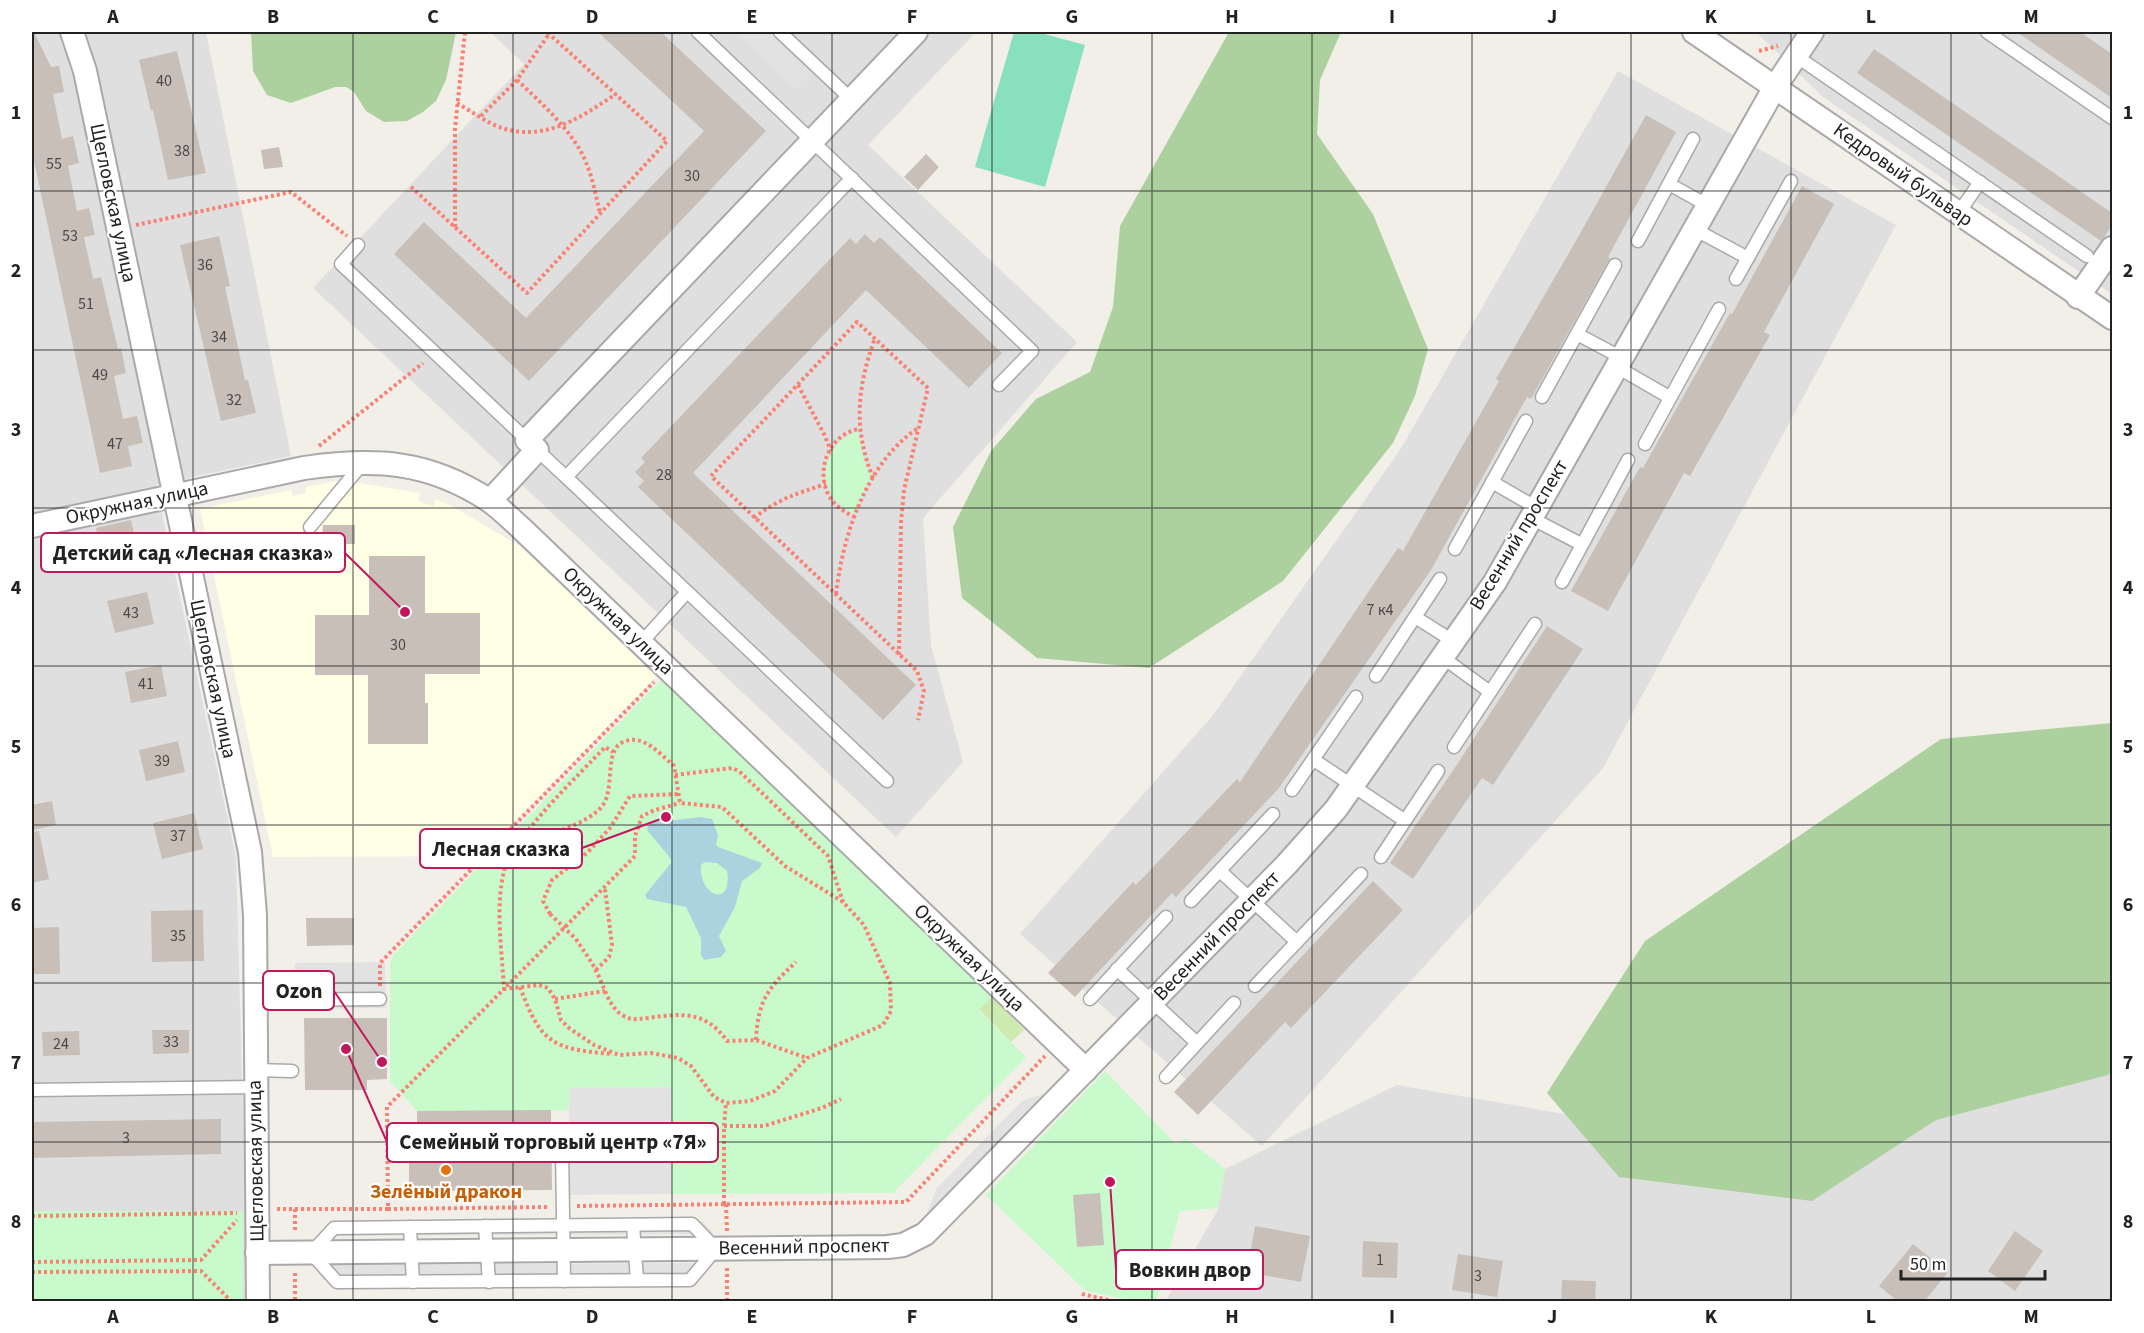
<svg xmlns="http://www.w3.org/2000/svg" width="2144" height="1333" font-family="'Source Sans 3',sans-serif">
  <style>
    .residential { fill: #e0dfdf }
    .education { fill: #ffffe5 }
    .grass { fill: #cdebb0 }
    .forest { fill: #add19e }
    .park { fill: #c8facc }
    .pitch { fill: #88e0be }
    .parking { fill: #e2e2e2 }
    .water { fill: #aad3df; fill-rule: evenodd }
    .building { fill: #c7bfb8 }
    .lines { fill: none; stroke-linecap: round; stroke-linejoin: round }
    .lane-casing { stroke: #a9a9a9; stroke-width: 15 }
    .street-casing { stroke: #a9a9a9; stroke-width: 26 }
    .path { stroke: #fa8072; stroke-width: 4; stroke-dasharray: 3 3; stroke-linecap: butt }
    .lane { stroke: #fff; stroke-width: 12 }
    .street { stroke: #fff; stroke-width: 22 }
    .path-bridge { stroke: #fa8072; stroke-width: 4; stroke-dasharray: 3 3; stroke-linecap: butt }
    .grid { fill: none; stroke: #222; stroke-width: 1.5; stroke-opacity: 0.55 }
    .food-dot { fill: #e8710a; stroke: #fff; stroke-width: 2 }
    .labels { text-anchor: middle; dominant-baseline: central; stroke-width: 4.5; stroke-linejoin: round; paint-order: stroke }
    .number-label { font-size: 16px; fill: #4b4948 }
    .street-label { font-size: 20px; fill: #222; stroke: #fff }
    .food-label { font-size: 20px; font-weight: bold; fill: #c56008; stroke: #fff }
    .leader { fill: none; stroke: #c2185b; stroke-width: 2 }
    .callout-dot { fill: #c2185b; stroke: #fff; stroke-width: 2 }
    .callout { fill: #fff; stroke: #c2185b; stroke-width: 2 }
    .callout-label { font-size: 21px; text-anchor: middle; font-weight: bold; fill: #222 }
    .neatline { fill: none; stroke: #222; stroke-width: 2 }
    .grid-label { font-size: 20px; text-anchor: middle; font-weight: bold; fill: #222 }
  </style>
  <rect width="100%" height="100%" fill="#f2efe9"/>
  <g class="residential">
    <polygon points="32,32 206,32 291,456 156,485 236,857 248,1301 32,1301"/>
    <polygon points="490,32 976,32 868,145 1077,342 923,518 931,645 963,762 896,837 313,288 524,64"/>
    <polygon points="1756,32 2112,32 2112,294 1823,97"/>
    <polygon points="1618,71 1896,225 1603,768 1262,1146 1020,934 1214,714 1400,450"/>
    <polygon points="2112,1024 2112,1301 1165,1302 1218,1209 1225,1169 1397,1085 1779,1151"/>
  </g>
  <polygon class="education" points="341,480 420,493 418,501 433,506 436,499 452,506 521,547 656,677 481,856 273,857 200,509 291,490 293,496 306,493 306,487"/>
  <polygon class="grass" points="992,996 1024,1030 1011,1042 979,1009"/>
  <g class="forest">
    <polygon points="251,32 456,32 446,80 436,101 423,112 407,121 384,122 366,111 354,92 346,87 335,87 291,103 267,95 253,71"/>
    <polygon points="1229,32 1341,32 1320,80 1317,134 1373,214 1428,349 1415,396 1393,443 1283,581 1149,668 1037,658 962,598 953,527 991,451 1036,399 1090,372 1113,307 1120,226"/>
    <polygon points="2112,723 2112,1071 2108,1075 1936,1120 1812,1201 1619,1177 1547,1093 1645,941 1941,739"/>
  </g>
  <g class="park">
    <path d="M858,431L863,458L871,478L854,514C814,494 817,447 858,431Z"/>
    <polygon points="661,680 992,996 979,1010 1026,1057 893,1193 672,1194 671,1087 569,1088 569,1110 417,1111 390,1081 390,963 394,954"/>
    <polygon points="1105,1071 1176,1144 1186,1138 1225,1169 1218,1208 1180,1211 1157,1298 1152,1301 1135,1301 1086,1291 986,1195"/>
    <rect x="32" y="1211" width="211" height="90"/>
  </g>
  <polygon class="pitch" points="1014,32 1037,32 1085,45 1045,187 975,167"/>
  <g class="parking">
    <polygon points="735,32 786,32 820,63 796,89"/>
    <polygon points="385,962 386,1008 296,1009 295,963"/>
    <polygon points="671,1087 672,1194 570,1195 569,1088"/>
    <polygon points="1052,1091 925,1219 936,1189 1022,1101"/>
    <polygon points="702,1221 714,1234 331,1236 331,1224"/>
    <polygon points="699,1263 699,1277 324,1280 312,1265"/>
  </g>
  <path class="water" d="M700,817L712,819L718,835L716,845L718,847L762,863L760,868L742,881L735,907L719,936L726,951L721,957L704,960L701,955V938L686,907L647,899L645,895L671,863V859L647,830L648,826L655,821L660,822ZM705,862L717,863L727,871C733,910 698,895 701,865Z"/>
  <g class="building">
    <polygon points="32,32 34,32 51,67 59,66 64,92 53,94 62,139 73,136 79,163 68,166 77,211 89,208 95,235 84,237 93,279 101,277 118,349 121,348 126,373 114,376 123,419 137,416 143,443 128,446 132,466 100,473 32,151"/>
    <polygon points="598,32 661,32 766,131 529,381 394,254 424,222 526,318 704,131"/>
    <polygon points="2017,32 2080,32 2112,54 2112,98"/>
    <polygon points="1874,49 2112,213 2112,225 2103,239 2101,241 1857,73"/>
    <polygon points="177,51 206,173 168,180 153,110 151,111 139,60"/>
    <polygon points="1646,115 1676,132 1608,257 1610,258 1531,399 1527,397 1431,570 1279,788 1176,897 1172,893 1075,997 1048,973 1133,882 1136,885 1237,779 1240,782 1398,548 1403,551 1499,381 1496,379 1577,239"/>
    <polygon points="279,147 283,167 264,169 261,150"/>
    <polygon points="926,154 939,167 918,190 904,177"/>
    <polygon points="1802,186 1834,204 1764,332 1770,335 1690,476 1684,473 1608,611 1571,591 1640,467 1643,468 1730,313 1732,314"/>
    <polygon points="865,234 874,243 880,237 1002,353 969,388 866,290 693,473 916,685 883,720 638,487 644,481 635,472 645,462 641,458 850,238 856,244"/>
    <polygon points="219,236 230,286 225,287 245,380 248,380 256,413 221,421 180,245"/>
    <polygon points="131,520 138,552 103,560 96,528"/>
    <polygon points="323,525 355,525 355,544 321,544"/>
    <polygon points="369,556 425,556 425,613 480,613 480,674 425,674 425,703 428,703 428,744 368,744 368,675 315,675 315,615 369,615"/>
    <polygon points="147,592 154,624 115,633 107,601"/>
    <polygon points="1547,626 1583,649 1493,785 1482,778 1413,879 1390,863 1458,763"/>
    <polygon points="161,665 167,696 131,703 125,672"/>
    <polygon points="178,741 185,772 146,781 139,750"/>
    <polygon points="52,801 56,825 32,830 32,805"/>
    <polygon points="194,813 203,849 162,859 153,823"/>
    <polygon points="39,831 49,879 32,883 32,832"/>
    <polygon points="1373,881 1403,910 1291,1028 1285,1022 1198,1115 1174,1092"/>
    <polygon points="203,910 204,961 152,962 151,911"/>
    <polygon points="306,918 354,918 354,945 307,946"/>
    <polygon points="59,927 60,974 32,974 32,928"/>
    <polygon points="304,1018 387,1018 387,1079 367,1080 367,1090 305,1090"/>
    <polygon points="152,1030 189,1030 189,1053 153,1054"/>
    <polygon points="79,1031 80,1055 43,1056 42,1032"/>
    <polygon points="551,1110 552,1190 409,1191 409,1129 417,1129 417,1111"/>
    <polygon points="221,1119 221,1154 32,1158 32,1122"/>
    <polygon points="1100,1193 1104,1245 1077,1247 1073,1195"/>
    <polygon points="1255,1226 1310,1236 1301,1282 1247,1272"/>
    <polygon points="2015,1231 2043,1251 2015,1291 1988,1271"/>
    <polygon points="1363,1241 1398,1243 1397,1278 1362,1277"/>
    <polygon points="1913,1244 1948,1272 1924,1302 1899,1302 1879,1286"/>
    <polygon points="1458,1254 1503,1261 1497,1297 1452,1290"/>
    <polygon points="1562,1280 1596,1281 1595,1302 1561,1302"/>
  </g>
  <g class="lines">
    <defs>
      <g id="lane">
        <polyline points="698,32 1032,351 999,385"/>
        <polyline points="780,32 851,99"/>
        <polyline points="1987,32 2112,118"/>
        <polyline points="1796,56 2087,256"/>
        <polyline points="852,178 566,477 887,781"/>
        <polyline points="1669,184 1707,205"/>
        <polyline points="1958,214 1980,182"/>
        <polyline points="1694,229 1748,258"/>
        <polyline points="1638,241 1693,139"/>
        <polyline points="358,245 341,264 527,440"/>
        <polyline points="1736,279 1791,181"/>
        <polyline points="1577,334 1622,358"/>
        <polyline points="1617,367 1669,397"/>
        <polyline points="1542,397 1615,265"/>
        <polyline points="1645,444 1719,309"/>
        <polyline points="537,450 566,477"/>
        <polyline points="1492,482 1537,508"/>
        <polyline points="1531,518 1581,544"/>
        <polyline points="310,527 363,463"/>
        <polyline points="1455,549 1526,421"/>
        <polyline points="1562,582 1628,460"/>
        <polyline points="1415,617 1453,641"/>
        <polyline points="641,643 687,592"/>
        <polyline points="1442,657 1490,692"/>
        <polyline points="1376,676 1440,579"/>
        <polyline points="1454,747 1535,624"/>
        <polyline points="1314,760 1404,820"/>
        <polyline points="1292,790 1356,697"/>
        <polyline points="1381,857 1438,771"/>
        <polyline points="1220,871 1297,942"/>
        <polyline points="1191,901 1273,814"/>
        <polyline points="1117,969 1197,1043"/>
        <polyline points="1255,986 1361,874"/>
        <polyline points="1090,999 1166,917"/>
        <polyline points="255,1000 380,999"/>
        <polyline points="255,1070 292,1071"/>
        <polyline points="1166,1077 1234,1003"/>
        <polyline points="32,1090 255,1087"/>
        <polyline points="562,1148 564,1281"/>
        <polygon points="692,1224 716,1249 690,1280 337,1282 311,1253 334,1228"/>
        <polyline points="633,1225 637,1280"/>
        <polyline points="485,1226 489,1282"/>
        <polyline points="410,1227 413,1282"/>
      </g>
      <g id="street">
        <polyline points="72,32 85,71 250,852 255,915 258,1302"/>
        <polyline points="1694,32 2112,318"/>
        <polyline points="2078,297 2112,248"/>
        <polyline points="490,501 537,450 527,440 916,32"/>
        <path d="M32,526L304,468C374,458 428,460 490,501C501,509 511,519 521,528L1086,1070"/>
        <polyline points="257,1253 888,1247 903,1245 925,1234 1287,864 1336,809 1495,582 1775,87 1812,32"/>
      </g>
    </defs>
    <use href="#lane" class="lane-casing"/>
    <use href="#street" class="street-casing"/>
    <g class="path">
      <polyline points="1759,51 1778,46"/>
      <path d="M517,80C539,101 564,123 580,150C591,169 595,192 600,213"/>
      <path d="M457,103C471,111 487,123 502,128C546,142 581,117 616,94"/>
      <polyline points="481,116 517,80 549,34"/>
      <polyline points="411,187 527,293 667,141 547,32"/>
      <polyline points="136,225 291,192 347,236"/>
      <polyline points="455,227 455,129 465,32"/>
      <polyline points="798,385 824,434 831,451"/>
      <polyline points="319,446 423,363"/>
      <path d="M873,478C853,428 857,388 875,338"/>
      <path d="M855,517C844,512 835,506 829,496C815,470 829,434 859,429"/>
      <path d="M754,518C778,499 798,493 826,484"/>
      <path d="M836,594C843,535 866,463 918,428"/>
      <polyline points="899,655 901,522 904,490 928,388 857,322 711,476 917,671 924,691 918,720"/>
      <polyline points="675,775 732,768 739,771 828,856 843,902"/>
      <path d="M517,846C539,838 590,824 603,805C615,788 604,750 623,742C643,733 660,754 674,766L680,803L722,807L785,866L843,902L864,925L890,983L891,1011L883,1025L807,1058L775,1091L750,1101L726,1103L714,1097L691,1066L678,1058L651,1053L619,1055L594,1045L569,1028L561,1020L555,999L548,988L539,985L504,989L635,856V836L642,816L655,810L680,803"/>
      <polyline points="550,914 543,901 552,880 588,852 610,828 630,796 679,794"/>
      <path d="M576,939C583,950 591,960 596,971C604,985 608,1006 622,1015C632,1021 637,1019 648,1018C682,1013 706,1011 727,1041L756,1040L807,1058"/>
      <polyline points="596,970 609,957 612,945 605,889"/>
      <polyline points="380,986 380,963 654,682"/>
      <path d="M520,987C541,1044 553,1049 612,1054"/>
      <polyline points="555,999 605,991"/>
      <path d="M756,1040C758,1000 768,988 796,962"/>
      <polyline points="724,1126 764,1126 822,1108 841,1099"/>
      <polyline points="724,1204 724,1126 726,1103"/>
      <polyline points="726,1204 727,1231"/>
      <polyline points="577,1206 906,1202 1045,1056"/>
      <path d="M277,1209H388L387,1107L504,989C502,951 495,908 504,871C512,838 580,774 605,747L613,752"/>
      <polyline points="295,1209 295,1232"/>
      <polyline points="388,1209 549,1207"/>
      <polyline points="32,1216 237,1213"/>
      <polyline points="32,1262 201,1260 237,1220"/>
      <polyline points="727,1268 727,1302"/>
      <polyline points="32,1272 201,1271 232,1302"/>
      <polyline points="295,1273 295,1302"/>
      <polyline points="1082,1294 1117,1302"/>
    </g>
    <use href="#lane" class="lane"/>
    <use href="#street" class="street"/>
    <polyline class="path-bridge" points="550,914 576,939"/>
  </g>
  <path class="grid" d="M193,32V1302M353,32V1302M513,32V1302M672,32V1302M832,32V1302M992,32V1302M1152,32V1302M1312,32V1302M1472,32V1302M1631,32V1302M1791,32V1302M1951,32V1302M32,191H2112M32,350H2112M32,508H2112M32,666H2112M32,825H2112M32,983H2112M32,1142H2112"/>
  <circle class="food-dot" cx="446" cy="1170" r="6"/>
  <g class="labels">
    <g class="number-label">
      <text x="164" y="81">40</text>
      <text x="182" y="151">38</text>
      <text x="54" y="164">55</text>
      <text x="692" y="176">30</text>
      <text x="70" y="236">53</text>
      <text x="205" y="265">36</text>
      <text x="86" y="304">51</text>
      <text x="219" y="337">34</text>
      <text x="100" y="375">49</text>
      <text x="234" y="400">32</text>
      <text x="115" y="444">47</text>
      <text x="664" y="475">28</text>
      <text x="1380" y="610">7 к4</text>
      <text x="131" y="613">43</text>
      <text x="398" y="645">30</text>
      <text x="146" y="684">41</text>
      <text x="162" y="761">39</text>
      <text x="178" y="836">37</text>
      <text x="178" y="936">35</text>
      <text x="171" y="1042">33</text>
      <text x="61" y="1044">24</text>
      <text x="126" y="1138">3</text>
      <text x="1380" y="1260">1</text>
      <text x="1478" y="1276">3</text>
    </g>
    <g class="street-label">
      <text transform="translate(1903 175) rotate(35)">Кедровый бульвар</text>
      <text transform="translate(113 203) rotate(78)">Щегловская улица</text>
      <text transform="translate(137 503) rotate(-12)">Окружная улица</text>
      <text transform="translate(1519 535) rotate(-59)">Весенний проспект</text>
      <text transform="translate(618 621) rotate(44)">Окружная улица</text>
      <text transform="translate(213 679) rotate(78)">Щегловская улица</text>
      <text transform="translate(1217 936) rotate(-46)">Весенний проспект</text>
      <text transform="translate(969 958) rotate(44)">Окружная улица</text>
      <text transform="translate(256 1161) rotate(-91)">Щегловская улица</text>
      <text transform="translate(804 1247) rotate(-1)">Весенний проспект</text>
    </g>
    <g class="food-label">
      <text x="446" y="1192">Зелёный дракон</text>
    </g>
  </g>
  <path class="leader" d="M405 612L345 553M666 817L582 848M382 1062L334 991M346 1049L387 1142M1110 1182L1116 1269"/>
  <g class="callout-dot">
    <circle cx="405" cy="612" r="6"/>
    <circle cx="666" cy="817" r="6"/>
    <circle cx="382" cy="1062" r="6"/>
    <circle cx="346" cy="1049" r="6"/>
    <circle cx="1110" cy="1182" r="6"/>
  </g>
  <g class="callout">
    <rect x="41" y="533" width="304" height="39" rx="6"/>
    <rect x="420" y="829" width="162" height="39" rx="6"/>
    <rect x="263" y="971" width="71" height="39" rx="6"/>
    <rect x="387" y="1123" width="331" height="39" rx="6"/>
    <rect x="1116" y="1250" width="147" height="39" rx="6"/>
  </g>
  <g class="callout-label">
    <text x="193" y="560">Детский сад «Лесная сказка»</text>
    <text x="501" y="856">Лесная сказка</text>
    <text x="299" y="998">Ozon</text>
    <text x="553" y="1149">Семейный торговый центр «7Я»</text>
    <text x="1190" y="1277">Вовкин двор</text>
  </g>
  <rect width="2144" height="1333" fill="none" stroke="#ffffff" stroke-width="66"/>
  <path d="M1901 1270v9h144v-9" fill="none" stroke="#222222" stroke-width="3"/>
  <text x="1910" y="1270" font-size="18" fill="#222222" stroke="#ffffff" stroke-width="4.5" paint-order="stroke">50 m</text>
  <rect x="33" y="33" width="2078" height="1267" class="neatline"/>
  <g class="grid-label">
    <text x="113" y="23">A</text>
    <text x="273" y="23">B</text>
    <text x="433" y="23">C</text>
    <text x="592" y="23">D</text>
    <text x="752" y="23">E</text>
    <text x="912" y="23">F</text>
    <text x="1072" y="23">G</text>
    <text x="1232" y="23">H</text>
    <text x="1392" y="23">I</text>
    <text x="1552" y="23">J</text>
    <text x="1711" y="23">K</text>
    <text x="1871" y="23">L</text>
    <text x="2031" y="23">M</text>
    <text x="16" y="119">1</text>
    <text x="2128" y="119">1</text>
    <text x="16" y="277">2</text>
    <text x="2128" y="277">2</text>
    <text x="16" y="436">3</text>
    <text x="2128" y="436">3</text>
    <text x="16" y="594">4</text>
    <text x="2128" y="594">4</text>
    <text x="16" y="753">5</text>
    <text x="2128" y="753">5</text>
    <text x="16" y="911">6</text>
    <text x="2128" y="911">6</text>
    <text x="16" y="1069">7</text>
    <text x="2128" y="1069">7</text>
    <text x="16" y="1228">8</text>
    <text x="2128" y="1228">8</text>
    <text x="113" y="1323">A</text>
    <text x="273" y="1323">B</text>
    <text x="433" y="1323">C</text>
    <text x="592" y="1323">D</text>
    <text x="752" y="1323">E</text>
    <text x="912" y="1323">F</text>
    <text x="1072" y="1323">G</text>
    <text x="1232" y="1323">H</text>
    <text x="1392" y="1323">I</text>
    <text x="1552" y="1323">J</text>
    <text x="1711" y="1323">K</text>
    <text x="1871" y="1323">L</text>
    <text x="2031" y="1323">M</text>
  </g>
</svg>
